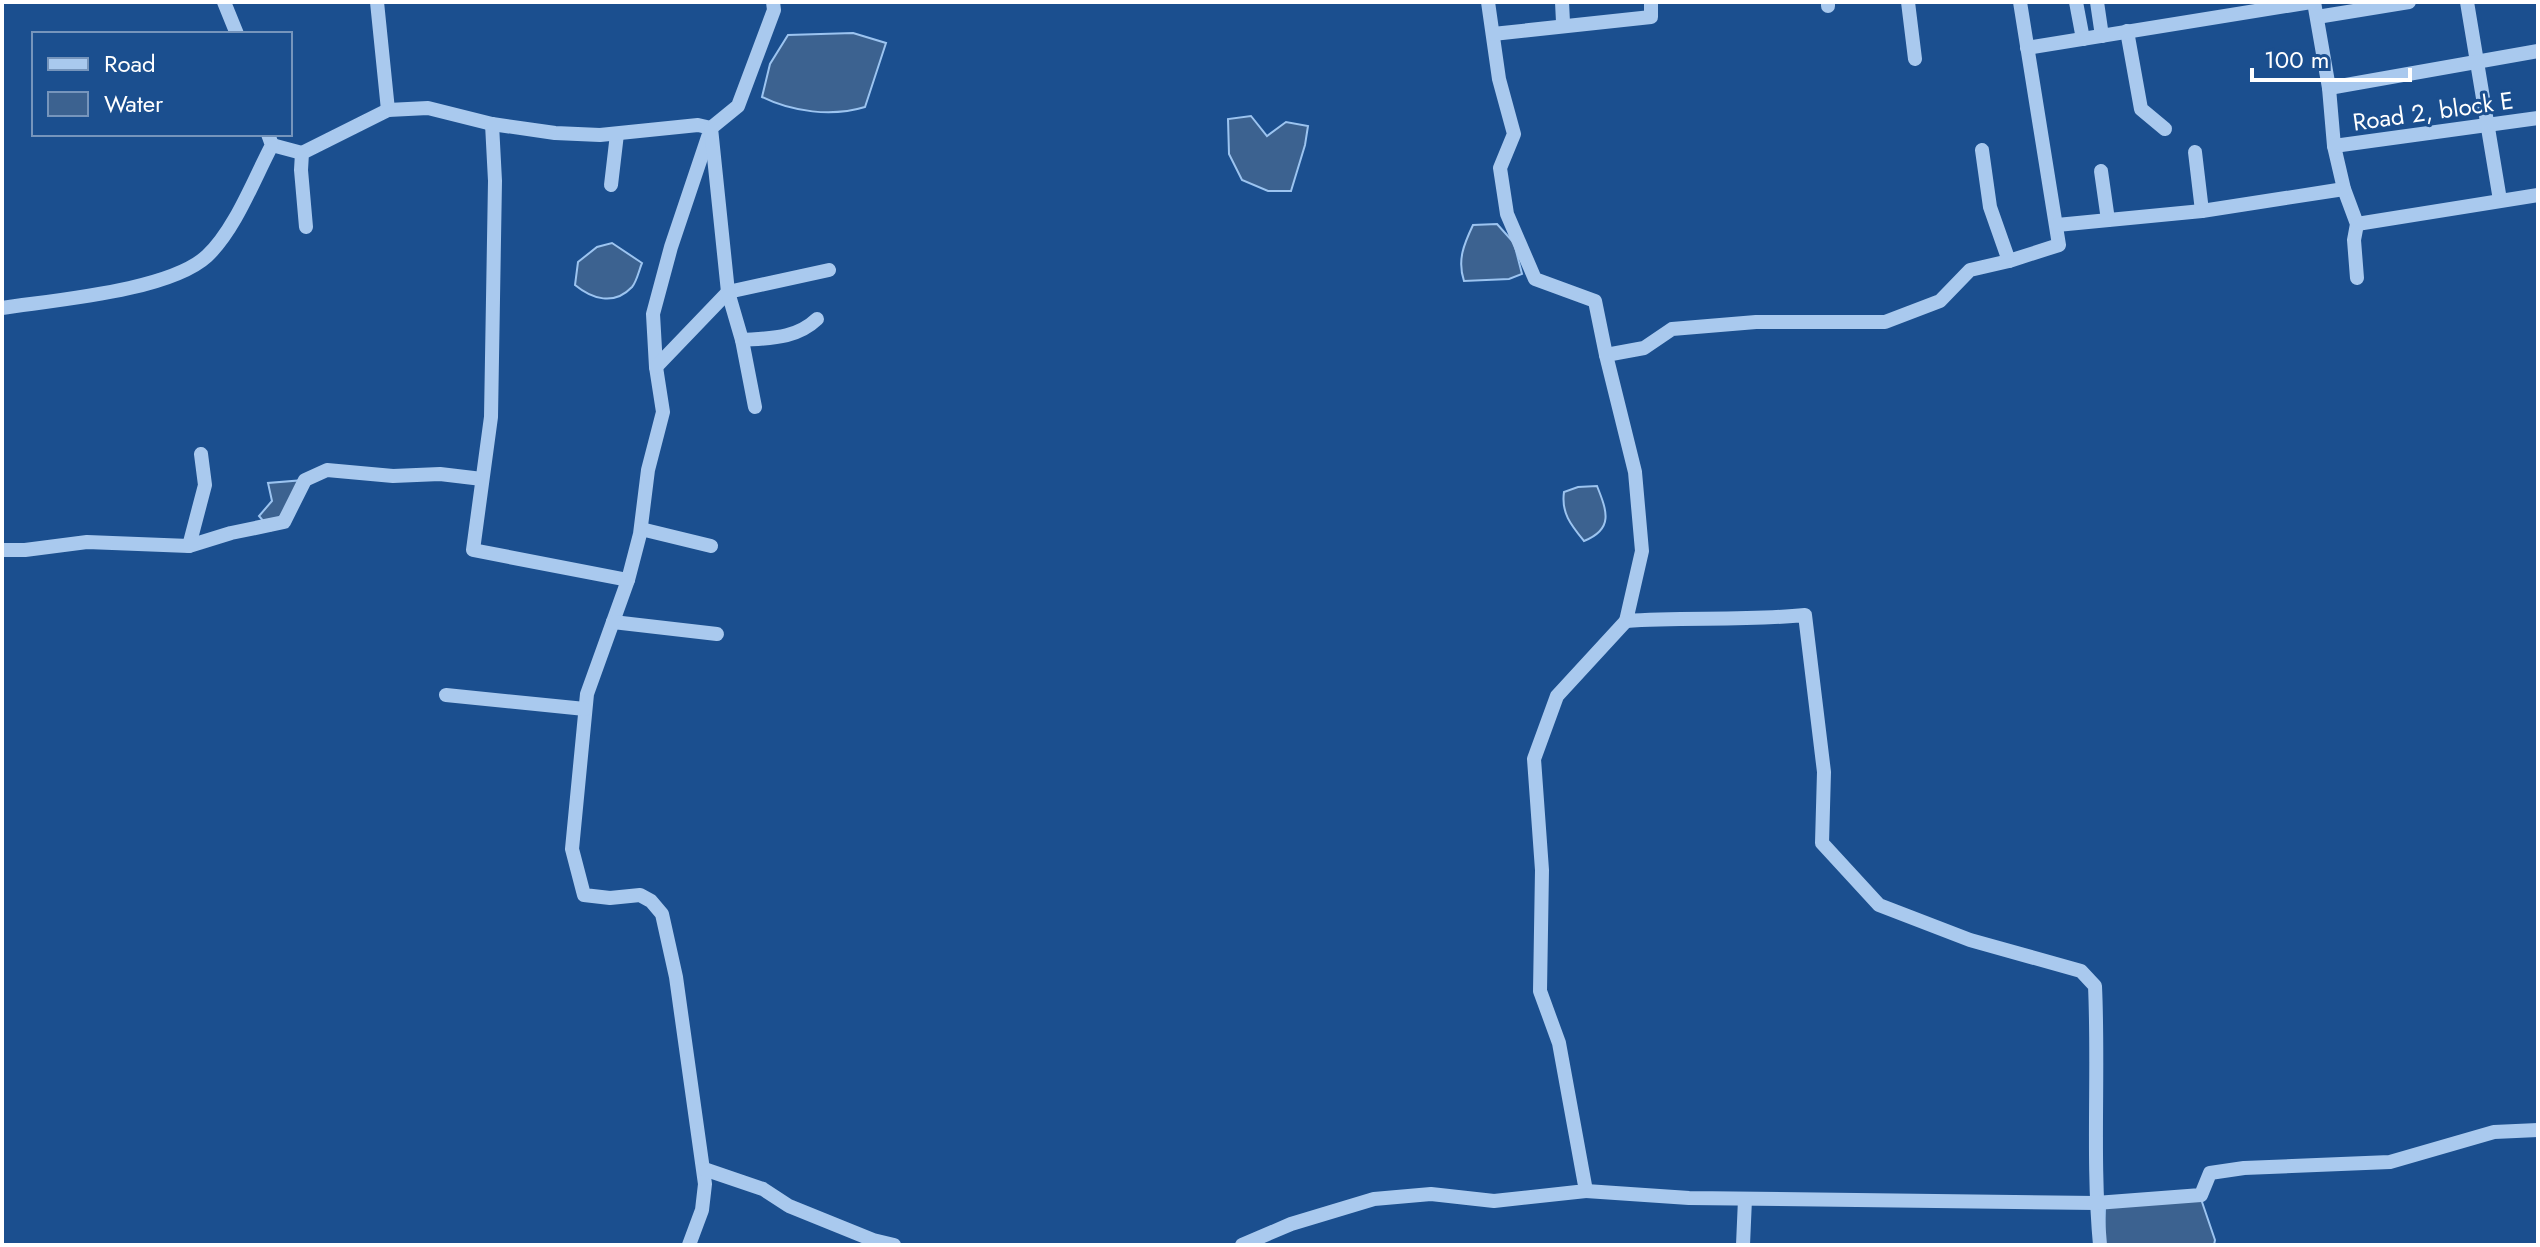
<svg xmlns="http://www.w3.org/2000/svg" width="2540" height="1247" font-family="Jost,sans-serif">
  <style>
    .water { fill: #3c6290; stroke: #9cc4f0; stroke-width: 2 }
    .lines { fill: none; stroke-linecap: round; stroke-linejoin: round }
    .minor { stroke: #a9c9ee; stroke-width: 14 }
    .labels { text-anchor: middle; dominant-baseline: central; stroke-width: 6; stroke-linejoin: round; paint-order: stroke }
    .street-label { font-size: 24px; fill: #fff; stroke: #1b4f8f }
  </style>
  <rect width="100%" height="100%" fill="#1b4f8f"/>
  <g class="water">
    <path d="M853,33L886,43L865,107C832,117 792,112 762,97L770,64L788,35Z"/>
    <polygon points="1251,116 1267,136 1286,122 1308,126 1305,145 1291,191 1268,191 1242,180 1229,154 1228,119"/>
    <path d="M1497,224L1514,243L1522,274L1509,279L1464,281C1457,260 1464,244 1473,225Z"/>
    <path d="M612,243L642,263C639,270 637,281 632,287C614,306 592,299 575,285L578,262L597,247Z"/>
    <polygon points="305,480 271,530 259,516 272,501 268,483"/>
    <path d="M1597,486C1607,511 1614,529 1584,541C1571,525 1561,513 1564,492L1578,487Z"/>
    <polygon points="2201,1199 2215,1240 2214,1245 2104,1245 2105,1207"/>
  </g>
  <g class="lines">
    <g class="minor">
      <polyline points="224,2 237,34"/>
      <polyline points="377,2 388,110"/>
      <polyline points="1488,2 1499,79 1514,134 1500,168 1507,214 1535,279 1595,301 1606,355"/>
      <polyline points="1562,2 1563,22"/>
      <polyline points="1828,2 1828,6"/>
      <polyline points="1908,2 1915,59"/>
      <path d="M2020,2L2059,245L2009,261L1970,270L1940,301L1885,322H1756L1672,329L1644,348L1606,355L1635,472L1642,551L1626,621C1686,617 1745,621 1805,615L1824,772L1822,843L1879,905L1970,940L2081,971L2095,986C2099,1073 2092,1159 2100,1245"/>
      <polyline points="2076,2 2083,39"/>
      <polyline points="2097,2 2102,36"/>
      <polyline points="2314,2 2329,88 2334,146 2344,189 2357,224 2354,240 2357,278"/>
      <polyline points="2467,2 2500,200"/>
      <polyline points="2317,17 2409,2"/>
      <polyline points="2127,31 2141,109 2165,129"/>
      <polyline points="1493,34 1651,17 1651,2"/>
      <polyline points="2027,48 2311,2"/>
      <polyline points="2329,88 2538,51"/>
      <polyline points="492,124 495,181 491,417 473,550 628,580"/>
      <polyline points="272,145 302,153"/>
      <polyline points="2334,146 2538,118"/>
      <polyline points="1982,150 1990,207 2009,261"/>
      <polyline points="2195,152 2202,211"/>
      <polyline points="2101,171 2108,220"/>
      <polyline points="611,185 617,134"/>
      <polyline points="2357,224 2538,195"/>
      <polyline points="2057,225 2202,211 2344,189"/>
      <polyline points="306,227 301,170 302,153 388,110 428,108 492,124 555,133 600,135 698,125 711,128 671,247 653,314 656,367 663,412 648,470 640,534 628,580 587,694 572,849 584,895 610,898 640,895 651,901 662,914 676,977 705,1184 702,1210 689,1245"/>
      <path d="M2,308C54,300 169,291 207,256C235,230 254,179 272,145L268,134"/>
      <path d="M742,340C770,338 796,339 817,319"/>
      <polyline points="656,367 728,292 829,270"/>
      <polyline points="755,407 742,340 728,292 711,128 738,106 774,10 773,2"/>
      <polyline points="641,529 711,546"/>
      <polyline points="189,546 205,485 201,454"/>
      <polyline points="2,550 25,550 87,542 189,546 231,533 284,522 305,480 327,470 393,476 440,474 482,479"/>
      <polyline points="613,622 717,634"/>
      <polyline points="446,695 585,709"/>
      <polyline points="704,1169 763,1189 789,1206 873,1240 894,1245"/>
      <polyline points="1586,1191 1689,1198 2096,1203 2201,1195 2210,1173 2244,1168 2390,1162 2494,1132 2538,1130"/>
      <polyline points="1242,1245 1291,1224 1374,1199 1431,1194 1494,1201 1586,1191 1559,1043 1540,991 1542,870 1534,759 1557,696 1626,621"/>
      <polyline points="1743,1245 1745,1199"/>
    </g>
  </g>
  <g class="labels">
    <g class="street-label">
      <text transform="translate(2433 111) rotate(-8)">Road 2, block E</text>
    </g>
  </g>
  <rect width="2540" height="1247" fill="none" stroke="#ffffff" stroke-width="8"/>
  <rect x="32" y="32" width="260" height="104" fill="#1b4f8f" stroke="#7695bc" stroke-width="2"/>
  <rect x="48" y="58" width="40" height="12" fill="#a9c9ee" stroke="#7695bc" stroke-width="2"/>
  <text x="104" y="72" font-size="24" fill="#ffffff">Road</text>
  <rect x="48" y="92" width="40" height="24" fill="#3c6290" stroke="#7695bc" stroke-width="2"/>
  <text x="104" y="112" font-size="24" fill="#ffffff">Water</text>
  <path d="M2252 68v12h158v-12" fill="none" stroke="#ffffff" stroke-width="4"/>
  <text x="2264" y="68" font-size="24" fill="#ffffff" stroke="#1b4f8f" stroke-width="6" paint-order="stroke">100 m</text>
</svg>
